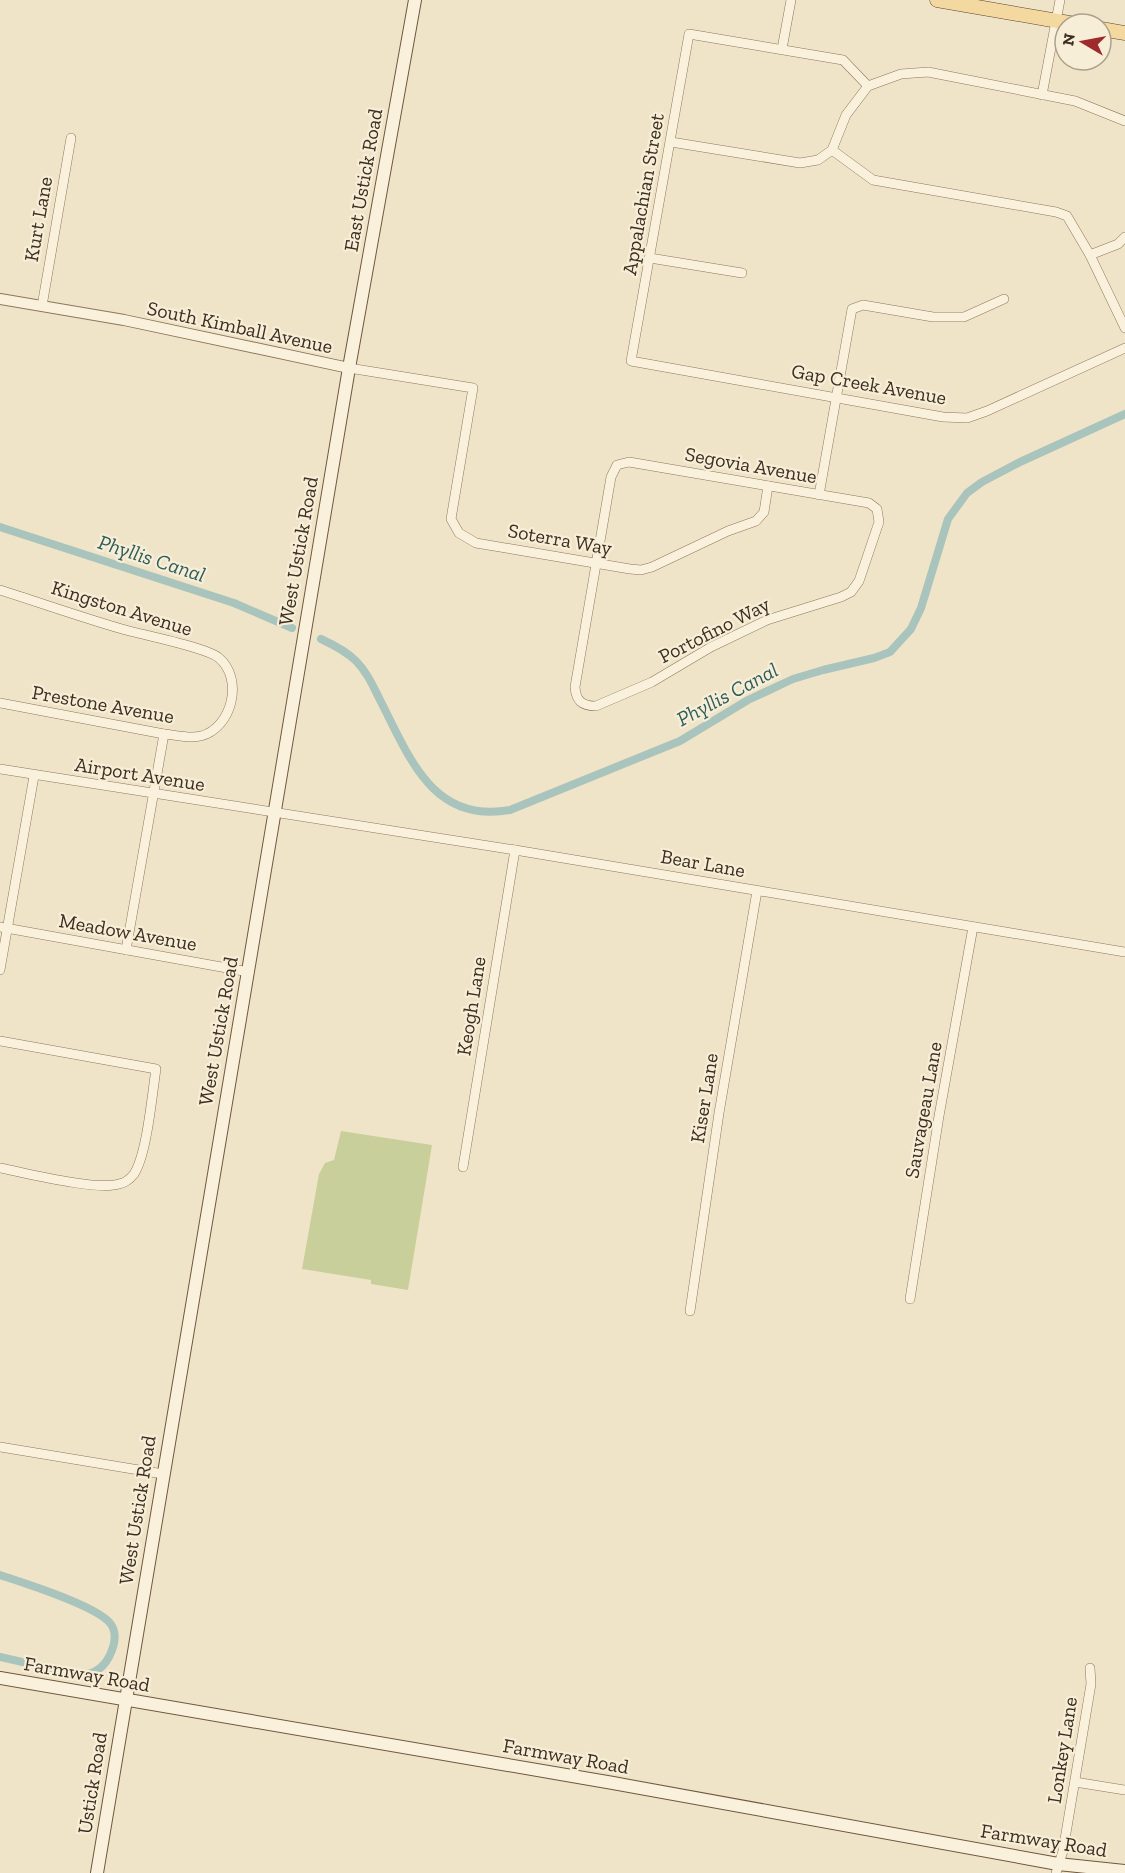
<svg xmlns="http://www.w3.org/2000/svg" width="1125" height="1873" font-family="'Zilla Slab',serif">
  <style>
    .green { fill: #c9cf9b }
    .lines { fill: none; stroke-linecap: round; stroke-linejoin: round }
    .canal { stroke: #a9c4bc; stroke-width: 8 }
    .minor-casing { stroke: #8d765c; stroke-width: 10 }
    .tertiary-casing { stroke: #8d765c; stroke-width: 12 }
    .secondary-casing { stroke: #6f573f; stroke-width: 14 }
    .primary-casing { stroke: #5b4430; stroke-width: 15 }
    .minor { stroke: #faf1dc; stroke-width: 9 }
    .tertiary { stroke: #faf1dc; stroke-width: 10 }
    .secondary { stroke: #faf1dc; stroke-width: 12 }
    .primary { stroke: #f3d9a0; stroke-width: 14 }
    .labels { text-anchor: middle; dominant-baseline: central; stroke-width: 4.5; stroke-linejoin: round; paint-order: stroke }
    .street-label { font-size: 20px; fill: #3d2e20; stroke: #f7eed8 }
    .water-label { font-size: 21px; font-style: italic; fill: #2f5d5a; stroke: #f7eed8 }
  </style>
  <rect width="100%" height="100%" fill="#f0e4c8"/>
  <polygon class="green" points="341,1131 432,1145 408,1290 371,1284 371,1280 302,1269 319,1174 325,1163 334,1160"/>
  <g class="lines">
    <g class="canal">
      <polyline points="0,527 234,603 292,628"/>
      <path d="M321,639C334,645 346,651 356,661C367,672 373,686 380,700C409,756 432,824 510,810L680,741L748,700L793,679L823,670L874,658L890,652L911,629L921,608L948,519L967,493L982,482L1020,462L1125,414"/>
      <path d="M0,1575C24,1583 95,1605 110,1623C118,1633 114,1647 109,1657C102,1670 92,1675 79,1675L0,1657"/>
    </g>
    <defs>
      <g id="minor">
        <polyline points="782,49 791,0"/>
        <polyline points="868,86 843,60 689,34 631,361 943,417 967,418 987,411 1125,348"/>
        <polyline points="1042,95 1060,0"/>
        <polyline points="671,142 800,163 818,160 832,150 846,115 868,86 901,74 928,72 1075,101 1125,121"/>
        <polyline points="832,150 873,180 1056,212 1067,216 1090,255 1125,328"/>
        <polyline points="1090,255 1118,244 1125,237"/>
        <polyline points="650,258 742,273"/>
        <polyline points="42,306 71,138"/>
        <polyline points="349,368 473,388 451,519 459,533 476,543 630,569 641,570 652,567 728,531 756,521 764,512 768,486"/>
        <path d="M629,462L869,503L877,509L879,522L859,581L851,592L841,597L767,620L711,647L652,682L596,706C582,706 576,701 575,687L611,477L617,465Z"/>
        <polyline points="819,495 852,309 863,305 933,317 964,317 1004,299"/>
        <path d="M0,590C41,603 81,617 122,629C142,635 206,647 219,658C244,679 232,728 201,736C189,739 176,735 164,734L0,703"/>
        <polyline points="0,769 515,850 1125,952"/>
        <polyline points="0,927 249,972"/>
        <polyline points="126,950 164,734"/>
        <polyline points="0,970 34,776"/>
        <path d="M0,1041L156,1069C152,1095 147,1154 134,1174C130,1179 125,1183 119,1184C97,1191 26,1173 0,1168"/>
        <polyline points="463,1167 515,850"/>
        <polyline points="910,1299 939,1116 973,927"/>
        <polyline points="690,1311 719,1113 757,891"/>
        <polyline points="0,1447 163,1474"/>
        <polyline points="1075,1782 1125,1790"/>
        <polyline points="1056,1873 1063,1851 1091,1684 1090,1668"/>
      </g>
      <polyline id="tertiary" points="0,299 124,320 349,368"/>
      <g id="secondary">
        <polyline points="0,1678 613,1783 1058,1864 1125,1871"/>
        <polyline points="97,1873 349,368 415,0"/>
      </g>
      <g id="primary">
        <polyline points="937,0 1075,24"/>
        <polyline points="1101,29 1125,33"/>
      </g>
    </defs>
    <use href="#minor" class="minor-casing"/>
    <use href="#tertiary" class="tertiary-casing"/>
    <use href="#secondary" class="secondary-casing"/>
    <use href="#primary" class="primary-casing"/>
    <use href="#minor" class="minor"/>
    <use href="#tertiary" class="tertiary"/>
    <use href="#secondary" class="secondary"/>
    <use href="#primary" class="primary"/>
  </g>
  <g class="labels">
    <g class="street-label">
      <text transform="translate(363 180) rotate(-80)">East Ustick Road</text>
      <text transform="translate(643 194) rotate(-80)">Appalachian Street</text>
      <text transform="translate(38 219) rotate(-80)">Kurt Lane</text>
      <text transform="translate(240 327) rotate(12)">South Kimball Avenue</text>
      <text transform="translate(869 384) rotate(10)">Gap Creek Avenue</text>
      <text transform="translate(751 465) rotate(10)">Segovia Avenue</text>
      <text transform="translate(560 539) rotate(10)">Soterra Way</text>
      <text transform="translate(298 551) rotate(-80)">West Ustick Road</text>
      <text transform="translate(122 608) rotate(17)">Kingston Avenue</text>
      <text transform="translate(714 630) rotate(-27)">Portofino Way</text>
      <text transform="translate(103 704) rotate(10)">Prestone Avenue</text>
      <text transform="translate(140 774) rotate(9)">Airport Avenue</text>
      <text transform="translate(703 863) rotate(10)">Bear Lane</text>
      <text transform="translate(128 932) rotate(10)">Meadow Avenue</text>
      <text transform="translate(471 1006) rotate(-81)">Keogh Lane</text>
      <text transform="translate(218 1031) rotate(-80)">West Ustick Road</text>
      <text transform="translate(704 1098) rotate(-81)">Kiser Lane</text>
      <text transform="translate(923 1110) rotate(-80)">Sauvageau Lane</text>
      <text transform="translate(137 1510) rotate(-81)">West Ustick Road</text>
      <text transform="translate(87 1674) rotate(10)">Farmway Road</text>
      <text transform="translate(1062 1750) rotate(-81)">Lonkey Lane</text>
      <text transform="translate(566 1756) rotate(10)">Farmway Road</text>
      <text transform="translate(92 1783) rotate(-81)">Ustick Road</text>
      <text transform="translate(1044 1840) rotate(9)">Farmway Road</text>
    </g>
    <g class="water-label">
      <text transform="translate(152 558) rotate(18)">Phyllis Canal</text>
      <text transform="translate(727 694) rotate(-28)">Phyllis Canal</text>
    </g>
  </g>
  <g transform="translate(1083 42) rotate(280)"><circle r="28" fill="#f7eed8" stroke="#ada18e" stroke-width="1.5"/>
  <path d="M0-4.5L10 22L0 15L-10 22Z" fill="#9e2a2b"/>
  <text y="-9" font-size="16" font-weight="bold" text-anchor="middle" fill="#3d2e20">N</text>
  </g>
</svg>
